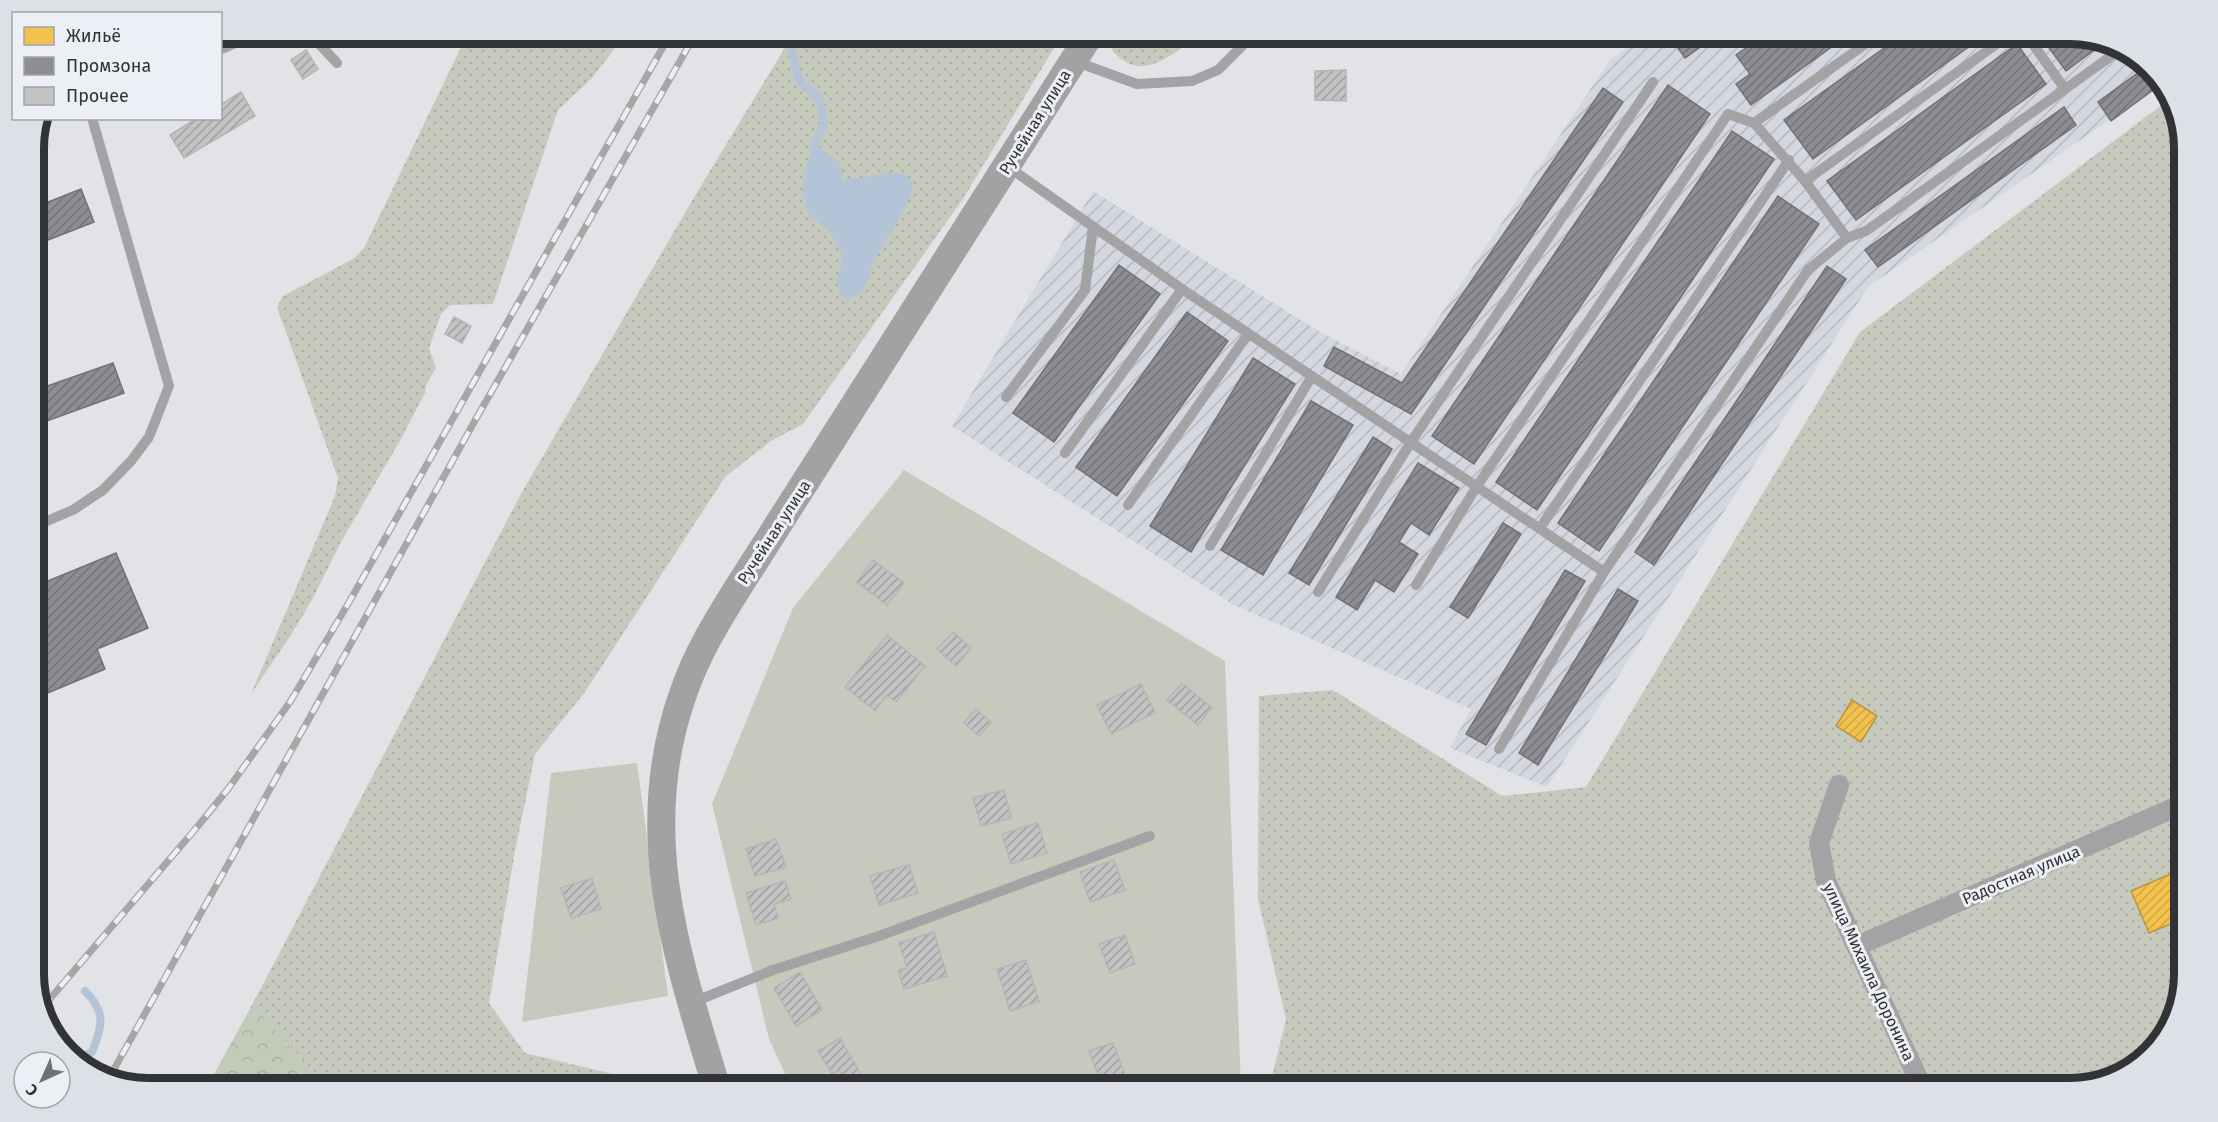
<svg xmlns="http://www.w3.org/2000/svg" width="2218" height="1122" font-family="'Fira Sans',sans-serif">
  <style>
    .industrial { fill: url(#industrial-furrows) }
    .grass { fill: url(#grass-dots) }
    .forest { fill: url(#forest-crowns) }
    .garden { fill: #c5cabc }
    .water { fill: #b4c4d7 }
    .homes { fill: url(#homes-hatch); stroke: #b89647; stroke-width: 1.5 }
    .industry { fill: url(#industry-hatch); stroke: #727276; stroke-width: 1.5 }
    .lines { fill: none; stroke-linecap: round; stroke-linejoin: round }
    .stream { stroke: #b4c4d7; stroke-width: 8 }
    .building { fill: url(#building-hatch); stroke: #b5b5b7; stroke-width: 1.5 }
    .lane { stroke: #a3a2a4; stroke-width: 10 }
    .street { stroke: #a3a2a4; stroke-width: 20 }
    .secondary { stroke: #a2a2a3; stroke-width: 28 }
    .rail-casing { stroke: #a6a6a6; stroke-width: 7 }
    .rail { stroke: #edeff6; stroke-width: 4.5; stroke-dasharray: 14; stroke-linecap: butt }
    .labels { text-anchor: middle; dominant-baseline: central; stroke-width: 6; stroke-linejoin: round; paint-order: stroke }
    .street-label { font-size: 16px; fill: #323336; stroke: #edeff6 }
    .rim { fill: none; stroke: #323336; stroke-width: 8 }
  </style>
  <defs>
    <pattern id="industrial-furrows" width="10" height="10" patternUnits="userSpaceOnUse" patternTransform="scale(1.5)"><rect width="10" height="10" fill="#d4d7e0"/><path d="M-1 1l2-2M0 10L10 0M9 11l2-2" fill="none" stroke="#b6b9c1"/></pattern>
    <pattern id="grass-dots" width="8" height="8" patternUnits="userSpaceOnUse" patternTransform="scale(1.5)"><rect width="8" height="8" fill="#c5cabc"/><path d="M2 2h.1M6 6h.1" fill="none" stroke="#aaaea2" stroke-width="1.8" stroke-linecap="round"/></pattern>
    <pattern id="forest-crowns" width="20" height="18" patternUnits="userSpaceOnUse" patternTransform="scale(1.5)"><rect width="20" height="18" fill="#c4caba"/><path d="M2 6a3 3 0 1 1 6 0M12 15a3 3 0 1 1 6 0" fill="none" stroke="#a9aea0"/></pattern>
    <pattern id="homes-hatch" width="6" height="6" patternUnits="userSpaceOnUse" patternTransform="scale(1.5)"><rect width="6" height="6" fill="#f2c14e"/><path d="M-1 1l2-2M0 6l6-6M5 7l2-2" fill="none" stroke="#d0a645"/></pattern>
    <pattern id="industry-hatch" width="6" height="6" patternUnits="userSpaceOnUse" patternTransform="scale(1.5)"><rect width="6" height="6" fill="#8d8d92"/><path d="M-1 1l2-2M0 6l6-6M5 7l2-2" fill="none" stroke="#747478"/></pattern>
    <pattern id="building-hatch" width="6" height="6" patternUnits="userSpaceOnUse" patternTransform="scale(1.5)"><rect width="6" height="6" fill="#c3c3c4"/><path d="M-1 1l2-2M0 6l6-6M5 7l2-2" fill="none" stroke="#9f9fa0"/></pattern>
  </defs>
  <rect width="100%" height="100%" fill="#e2e3e6"/>
  <polygon class="industrial" points="1648,33 2071,33 2121,45 2164,82 1868,287 1547,787 1450,748 1471,709 1234,605 952,426 1093,191 1322,333 1401,374 1610,60"/>
  <g class="grass">
    <polygon points="468,33 627,33 591,79 558,110 493,304 450,305 441,314 429,348 436,368 426,385 425,393 401,439 341,542 313,598 291,635 251,694 335,496 338,478 277,307 283,296 353,259 364,248"/>
    <polygon points="794,33 1063,33 963,199 803,424 771,441 725,477 585,692 535,754 515,851 489,1003 525,1053 613,1074 620,1089 320,1089 316,1074 252,1005 522,492 696,194"/>
    <path d="M1115,33H1199C1185,47 1153,72 1133,65C1125,63 1119,57 1113,52L1110,40Z"/>
    <polygon points="2171,98 2185,140 2185,975 2173,1025 2134,1070 2071,1089 1269,1089 1286,1019 1258,899 1259,696 1333,690 1502,796 1586,787 1860,332"/>
  </g>
  <polygon class="forest" points="252,1005 316,1074 320,1089 206,1089"/>
  <g class="garden">
    <polygon points="904,470 1225,661 1241,1089 792,1089 769,1039 712,804 793,608"/>
    <polygon points="637,763 668,996 522,1022 551,773"/>
  </g>
  <path class="water" d="M814,144L840,163L843,180L891,173L905,174L913,184C908,212 887,235 875,260C869,271 869,284 859,294C856,296 850,298 847,300L840,295L837,279L843,258L830,231L809,215L802,190L805,169Z"/>
  <g class="homes">
    <polygon points="1852,700 1877,716 1861,742 1836,726"/>
    <polygon points="2175,872 2185,896 2185,918 2149,933 2131,891"/>
  </g>
  <g class="industry">
    <polygon points="1676,33 1720,33 1685,58 1670,37"/>
    <polygon points="1767,33 1851,33 1751,105 1736,84 1750,74 1736,55"/>
    <polygon points="1905,33 1988,33 1813,159 1784,120"/>
    <polygon points="2038,33 2071,33 2106,41 2066,71"/>
    <polygon points="2017,44 2046,84 1856,220 1827,181"/>
    <polygon points="2146,67 2164,82 2111,121 2098,102"/>
    <polygon points="1668,85 1710,114 1474,464 1432,436"/>
    <polygon points="1603,88 1623,102 1411,414 1324,366 1334,347 1402,383"/>
    <polygon points="2064,107 2076,125 1878,267 1865,250"/>
    <polygon points="1732,131 1774,159 1537,510 1496,482"/>
    <polygon points="81,189 94,222 33,246 33,208"/>
    <polygon points="1778,196 1819,224 1599,551 1558,523"/>
    <polygon points="1119,265 1160,294 1054,442 1013,413"/>
    <polygon points="1827,266 1846,279 1654,565 1635,552"/>
    <polygon points="1187,312 1228,341 1117,496 1076,467"/>
    <polygon points="1253,358 1295,384 1191,552 1150,526"/>
    <polygon points="113,363 124,393 33,426 33,391"/>
    <polygon points="1311,401 1353,425 1263,575 1221,550"/>
    <polygon points="1373,437 1392,449 1309,585 1289,573"/>
    <polygon points="1418,463 1459,488 1429,535 1411,523 1399,542 1418,554 1394,592 1375,580 1357,610 1336,597"/>
    <polygon points="1503,523 1521,534 1468,618 1450,607"/>
    <polygon points="116,553 148,628 97,649 105,669 33,699 33,587"/>
    <polygon points="1565,570 1585,581 1486,745 1466,734"/>
    <polygon points="1618,589 1638,601 1538,765 1519,753"/>
  </g>
  <g class="lines">
    <g class="stream">
      <polyline points="778,35 791,47 797,74 803,86 813,92 820,101 824,124 814,144"/>
      <path d="M70,1054L83,1056L92,1052C103,1025 106,1012 85,991"/>
    </g>
  </g>
  <g class="building">
    <polygon points="306,50 318,69 303,79 291,60"/>
    <polygon points="1346,70 1346,101 1315,100 1315,71"/>
    <polygon points="241,92 255,116 184,158 170,135 197,118 220,118 220,105"/>
    <polygon points="454,317 471,326 462,343 445,334"/>
    <polygon points="873,560 904,583 887,605 857,582"/>
    <polygon points="953,632 971,648 956,666 937,649"/>
    <polygon points="887,635 925,666 896,702 887,695 875,711 845,687"/>
    <polygon points="1182,683 1212,708 1198,725 1167,700"/>
    <polygon points="1141,684 1155,713 1111,734 1097,705"/>
    <polygon points="976,709 991,722 979,736 964,723"/>
    <polygon points="1004,790 1011,818 981,826 973,798"/>
    <polygon points="1038,823 1047,853 1011,864 1002,834"/>
    <polygon points="776,839 786,867 755,876 746,849"/>
    <polygon points="1114,860 1125,890 1090,902 1080,872"/>
    <polygon points="909,865 918,893 879,905 870,876"/>
    <polygon points="592,878 601,909 571,918 561,888"/>
    <polygon points="785,881 791,899 774,904 778,918 756,925 746,893"/>
    <polygon points="934,932 947,976 904,989 898,970 907,968 899,943"/>
    <polygon points="1125,935 1135,964 1110,973 1099,944"/>
    <polygon points="1026,960 1039,1001 1010,1011 997,969"/>
    <polygon points="800,972 822,1010 796,1026 774,988"/>
    <polygon points="840,1038 864,1080 850,1089 839,1070 832,1074 818,1051"/>
    <polygon points="1113,1043 1126,1077 1102,1085 1089,1051"/>
  </g>
  <g class="lines">
    <g class="lane">
      <polyline points="309,33 337,63"/>
      <polyline points="2025,33 2065,89"/>
      <polyline points="1737,40 1747,33"/>
      <polyline points="1074,61 1137,84 1192,81 1218,70 1248,40 1252,33"/>
      <polyline points="1754,123 1881,33"/>
      <polyline points="1007,166 1182,289 1604,572"/>
      <polyline points="1805,181 2012,33"/>
      <polyline points="1006,397 1085,290 1093,227"/>
      <polyline points="1065,453 1182,289"/>
      <polyline points="1128,505 1248,334"/>
      <polyline points="33,527 73,510 103,490 131,461 149,437 169,386 92,118"/>
      <polyline points="1540,528 1789,160"/>
      <polyline points="1210,546 1312,376"/>
      <polyline points="1416,585 1477,486 1728,114 1754,123 1805,181 1847,238"/>
      <polyline points="1318,592 1411,442 1653,82"/>
      <polyline points="1499,749 1604,572 1808,270 1847,238 1866,231 2124,47"/>
      <polyline points="691,1003 773,970 879,936 1150,836"/>
    </g>
    <g class="street">
      <polyline points="1839,785 1819,843 1826,881 1923,1089"/>
      <polyline points="1857,946 2185,803"/>
    </g>
    <g class="secondary">
      <polyline points="220,40 236,33"/>
      <path d="M717,1089C677,956 634,832 683,694C696,655 717,621 739,586L1091,33"/>
    </g>
    <defs>
      <g id="rail">
        <polyline points="42,1008 198,826 228,789 290,702 348,604 671,33"/>
        <polyline points="108,1080 477,417 696,33"/>
      </g>
    </defs>
    <use href="#rail" class="rail-casing"/>
    <use href="#rail" class="rail"/>
  </g>
  <g class="labels">
    <g class="street-label">
      <text transform="translate(1035 122) rotate(-58)">Ручейная улица</text>
      <text transform="translate(774 532) rotate(-57)">Ручейная улица</text>
      <text transform="translate(2021 875) rotate(-23)">Радостная улица</text>
      <text transform="translate(1869 972) rotate(65)">улица Михаила Доронина</text>
    </g>
  </g>
  <path d="M0 0H2218V1122H0ZM148 44H2070A104 104 0 0 1 2174 148V974A104 104 0 0 1 2070 1078H148A104 104 0 0 1 44 974V148A104 104 0 0 1 148 44Z" fill="#dee0e7" fill-rule="evenodd"/>
  <path class="rim" d="M148 44H2070A104 104 0 0 1 2174 148V974A104 104 0 0 1 2070 1078H148A104 104 0 0 1 44 974V148A104 104 0 0 1 148 44Z"/>
  <rect x="12" y="12" width="210" height="108" fill="#edeff6" stroke="#a2a4a9" stroke-width="1.5"/>
  <rect x="24" y="27" width="30" height="18" fill="#f2c14e" stroke="#a2a4a9" stroke-width="1.5"/>
  <text x="66" y="42" font-size="18" fill="#323336">Жильё</text>
  <rect x="24" y="57" width="30" height="18" fill="#8d8d92" stroke="#a2a4a9" stroke-width="1.5"/>
  <text x="66" y="72" font-size="18" fill="#323336">Промзона</text>
  <rect x="24" y="87" width="30" height="18" fill="#c3c3c4" stroke="#a2a4a9" stroke-width="1.5"/>
  <text x="66" y="102" font-size="18" fill="#323336">Прочее</text>
  <g transform="translate(42 1080) rotate(225)"><circle r="28" fill="#edeff6" stroke="#a2a4a9" stroke-width="1.5"/>
  <path d="M0-4.5L10 22L0 15L-10 22Z" fill="#707174"/>
  <text y="-9" font-size="16" font-weight="bold" text-anchor="middle" fill="#323336">С</text>
  </g>
</svg>
